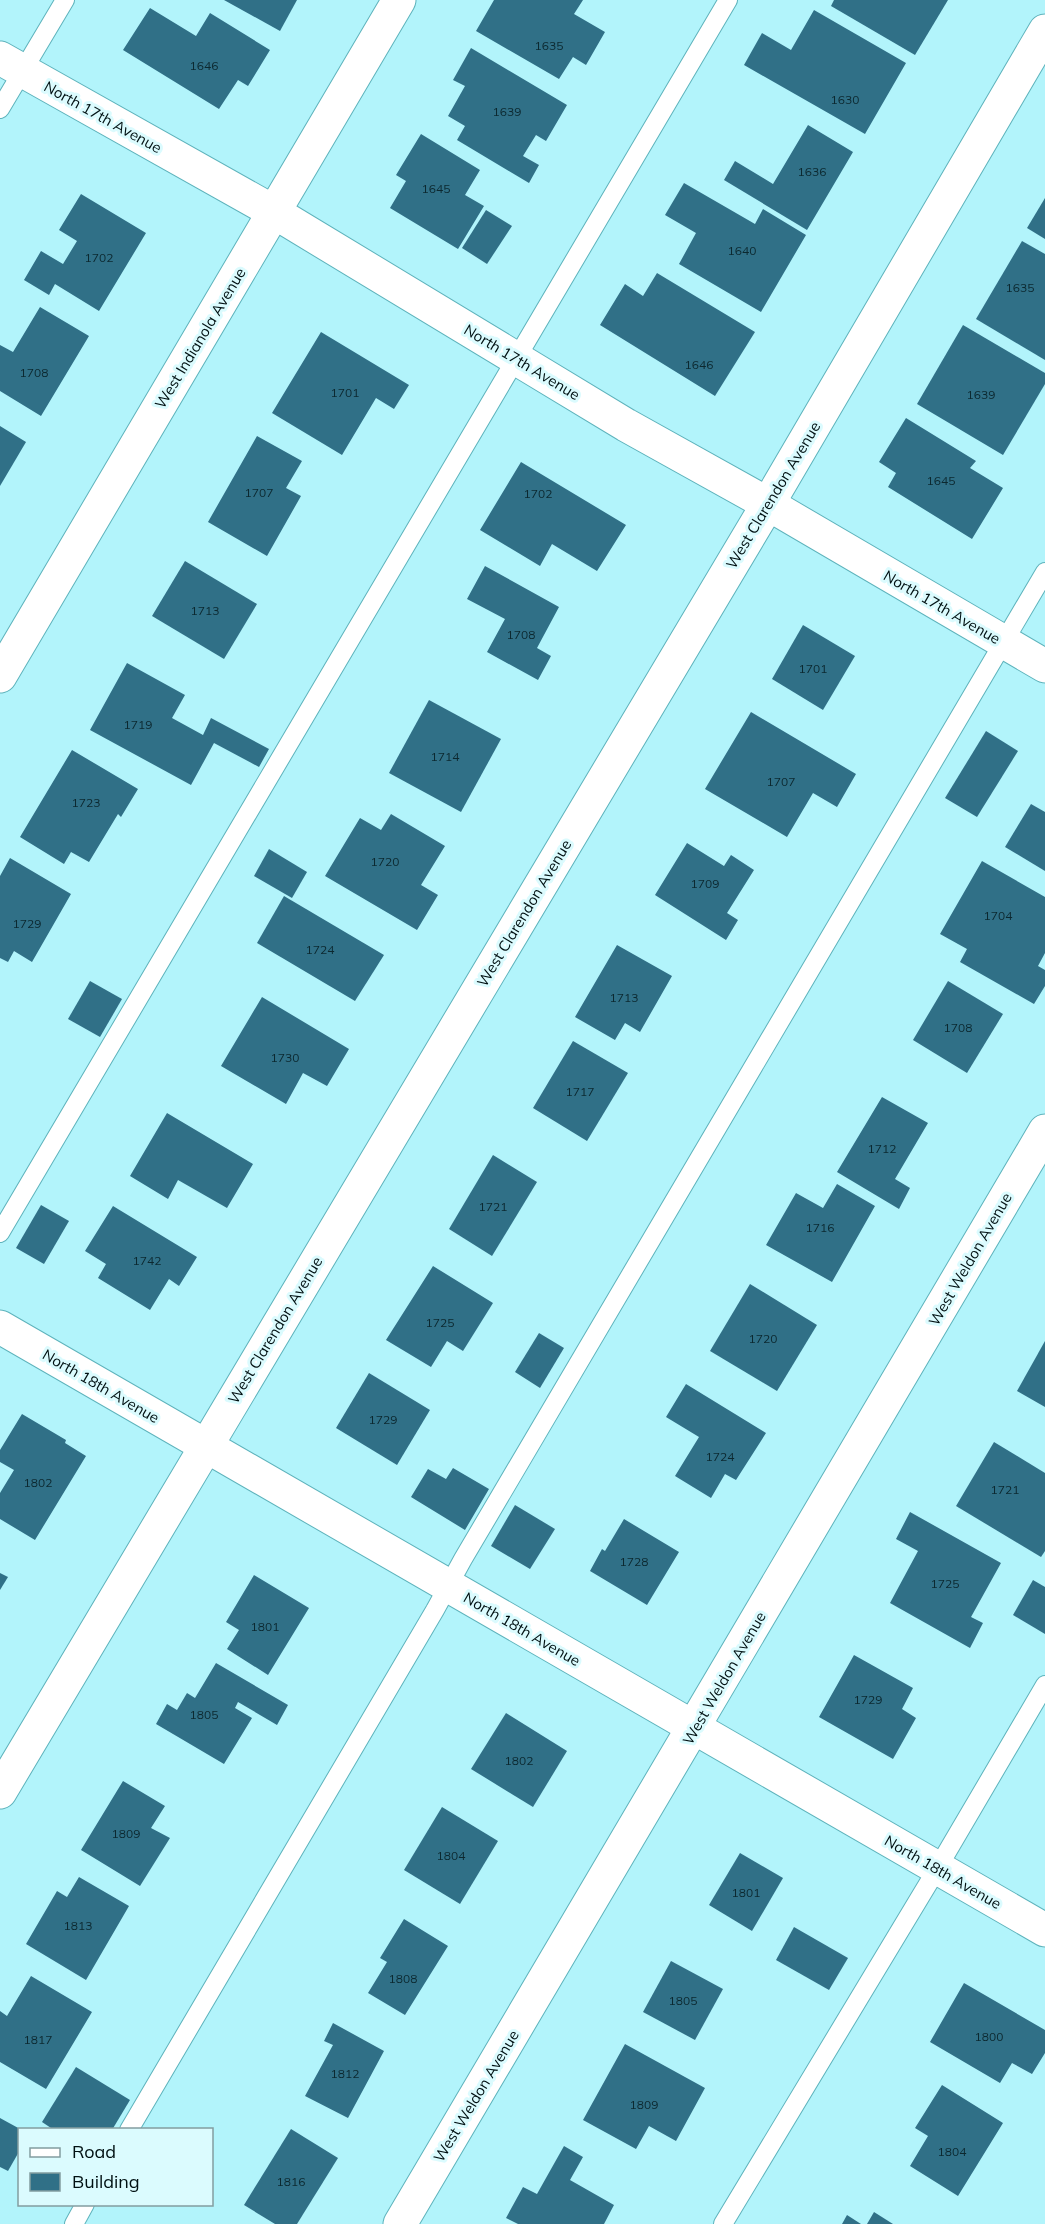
<svg xmlns="http://www.w3.org/2000/svg" width="1045" height="2224" font-family="Mulish,sans-serif">
  <style>
    .building { fill: #307087 }
    .lines { fill: none; stroke-linecap: round; stroke-linejoin: round }
    .lane-casing { stroke: #5eb3bc; stroke-width: 20 }
    .street-casing { stroke: #5eb3bc; stroke-width: 35 }
    .lane { stroke: #fff; stroke-width: 18 }
    .street { stroke: #fff; stroke-width: 33 }
    .labels { text-anchor: middle; dominant-baseline: central; stroke-width: 6; stroke-linejoin: round; paint-order: stroke }
    .number-label { font-size: 12px; fill: #0c282f }
    .street-label { font-size: 15px; fill: #001012; stroke: #dbfbfe }
  </style>
  <rect width="100%" height="100%" fill="#b2f4fb"/>
  <g class="building">
    <polygon points="224,0 297,0 280,31"/>
    <polygon points="494,0 583,0 574,14 605,32 586,65 573,57 559,79 476,31"/>
    <polygon points="834,0 948,0 915,55 831,6"/>
    <polygon points="150,8 196,36 210,13 270,50 248,86 238,80 219,109 123,50"/>
    <polygon points="814,10 906,63 865,134 744,65 762,33 791,50"/>
    <polygon points="471,48 567,105 546,141 536,135 523,156 539,165 529,183 457,140 465,126 448,116 465,86 453,80"/>
    <polygon points="808,125 853,152 807,230 724,180 735,161 773,184"/>
    <polygon points="421,134 480,170 465,195 484,206 458,249 390,208 406,181 396,175"/>
    <polygon points="684,183 755,224 763,209 806,235 761,312 679,264 696,233 665,215"/>
    <polygon points="81,194 146,233 99,311 55,284 49,295 24,280 41,251 63,264 77,241 59,230"/>
    <polygon points="1045,198 1045,239 1027,228"/>
    <polygon points="486,210 512,226 487,264 462,248"/>
    <polygon points="1022,241 1045,254 1045,360 976,319"/>
    <polygon points="657,273 755,332 715,396 600,325 625,284 643,296"/>
    <polygon points="40,307 89,336 41,416 0,391 0,345 13,352"/>
    <polygon points="963,325 1045,373 1045,384 1003,455 917,404"/>
    <polygon points="321,332 409,385 394,409 376,398 342,455 272,413"/>
    <polygon points="906,418 976,461 970,468 1003,488 972,539 888,487 896,473 879,462"/>
    <polygon points="0,426 26,442 0,486"/>
    <polygon points="257,436 302,461 286,488 301,496 267,556 208,522"/>
    <polygon points="521,462 626,525 597,571 552,544 540,566 480,530"/>
    <polygon points="185,561 257,604 224,659 152,616"/>
    <polygon points="485,566 559,607 537,648 551,656 538,680 487,652 505,619 467,599"/>
    <polygon points="803,625 855,656 823,710 772,679"/>
    <polygon points="127,663 185,695 172,718 203,735 211,718 269,749 259,767 214,743 191,785 90,730"/>
    <polygon points="429,700 501,739 461,812 389,773"/>
    <polygon points="751,712 856,774 837,807 813,793 787,837 705,789"/>
    <polygon points="986,731 1018,751 977,817 945,798"/>
    <polygon points="72,750 138,789 121,817 118,814 89,862 71,852 64,864 20,837"/>
    <polygon points="1031,804 1045,812 1045,871 1005,847"/>
    <polygon points="391,814 445,846 421,885 438,895 417,930 325,876 360,818 381,830"/>
    <polygon points="687,843 724,866 731,855 754,870 727,913 738,920 726,940 655,895"/>
    <polygon points="269,849 307,872 292,898 254,876"/>
    <polygon points="10,858 71,894 32,962 14,951 8,962 0,958 0,876"/>
    <polygon points="982,861 1045,897 1045,953 1038,966 1045,970 1045,986 1034,1004 960,962 967,949 940,934"/>
    <polygon points="284,896 384,955 355,1001 257,943"/>
    <polygon points="617,945 672,976 640,1032 625,1023 615,1040 575,1017"/>
    <polygon points="90,981 122,999 100,1037 68,1019"/>
    <polygon points="948,981 1003,1014 967,1073 913,1040"/>
    <polygon points="262,997 349,1049 327,1086 303,1073 286,1104 221,1066"/>
    <polygon points="573,1041 628,1073 587,1141 533,1108"/>
    <polygon points="882,1097 928,1123 895,1179 910,1188 899,1209 837,1172"/>
    <polygon points="167,1113 253,1164 227,1208 178,1180 168,1199 130,1176"/>
    <polygon points="493,1155 537,1182 492,1256 449,1229"/>
    <polygon points="837,1184 875,1206 832,1282 766,1245 796,1193 823,1208"/>
    <polygon points="41,1205 69,1221 44,1264 16,1248"/>
    <polygon points="113,1206 197,1257 179,1286 169,1279 150,1310 98,1278 106,1264 85,1251"/>
    <polygon points="433,1266 493,1303 463,1351 447,1341 431,1367 386,1340"/>
    <polygon points="750,1284 817,1325 777,1391 710,1351"/>
    <polygon points="539,1333 564,1348 540,1388 515,1372"/>
    <polygon points="1045,1341 1045,1407 1017,1391"/>
    <polygon points="369,1373 430,1410 397,1465 336,1428"/>
    <polygon points="686,1384 766,1433 736,1480 725,1474 711,1498 675,1476 699,1437 666,1417"/>
    <polygon points="22,1414 66,1440 65,1443 86,1456 35,1540 0,1519 0,1493 14,1470 0,1462 0,1450"/>
    <polygon points="994,1442 1045,1473 1045,1551 1041,1557 956,1506"/>
    <polygon points="453,1468 489,1489 465,1530 411,1497 428,1469 446,1479"/>
    <polygon points="515,1505 555,1529 530,1569 491,1546"/>
    <polygon points="910,1512 1001,1563 971,1617 983,1623 970,1648 890,1603 918,1551 896,1539"/>
    <polygon points="624,1519 679,1552 647,1605 590,1571 602,1549 605,1551"/>
    <polygon points="0,1573 8,1577 0,1590"/>
    <polygon points="254,1575 309,1608 268,1675 227,1649 239,1630 226,1622"/>
    <polygon points="1033,1580 1045,1587 1045,1634 1013,1615"/>
    <polygon points="854,1655 913,1688 902,1709 916,1718 893,1759 819,1717"/>
    <polygon points="216,1663 288,1705 277,1725 238,1702 235,1708 252,1718 224,1764 156,1724 167,1704 177,1710 187,1693 195,1698"/>
    <polygon points="506,1713 567,1751 533,1807 471,1769"/>
    <polygon points="123,1781 165,1806 151,1828 170,1838 140,1886 81,1850"/>
    <polygon points="442,1807 498,1841 460,1904 404,1870"/>
    <polygon points="740,1853 783,1878 752,1931 709,1905"/>
    <polygon points="79,1877 129,1906 86,1980 26,1944 57,1891 67,1897"/>
    <polygon points="404,1919 448,1946 405,2015 368,1993 387,1962 380,1958"/>
    <polygon points="794,1927 848,1958 829,1990 776,1960"/>
    <polygon points="671,1961 723,1989 695,2040 643,2012"/>
    <polygon points="31,1976 92,2012 46,2089 0,2062 0,2011 7,2016"/>
    <polygon points="964,1983 1045,2030 1045,2053 1032,2074 1012,2063 1000,2083 930,2042"/>
    <polygon points="333,2023 384,2051 348,2118 305,2096 333,2045 324,2041"/>
    <polygon points="625,2044 705,2088 676,2141 649,2126 636,2149 583,2120"/>
    <polygon points="76,2067 130,2100 112,2130 54,2130 42,2122"/>
    <polygon points="942,2085 1003,2123 958,2196 910,2166 928,2136 915,2128"/>
    <polygon points="0,2118 20,2129 20,2150 8,2171 0,2167"/>
    <polygon points="291,2129 338,2158 297,2224 275,2224 244,2205"/>
    <polygon points="564,2146 583,2157 570,2180 614,2205 604,2224 518,2224 506,2218 523,2187 537,2194"/>
    <polygon points="874,2212 893,2224 867,2224"/>
    <polygon points="847,2215 861,2224 842,2224"/>
  </g>
  <g class="lines">
    <defs>
      <g id="lane">
        <polyline points="0,109 65,0"/>
        <polyline points="0,1233 728,0"/>
        <polyline points="129,2130 435,1610 463,1559 1045,572"/>
        <polyline points="74,2224 85,2204"/>
        <polyline points="723,2224 937,1869 1045,1685"/>
      </g>
      <g id="street">
        <polyline points="0,58 274,212 626,425 768,504 1045,666"/>
        <polyline points="0,676 399,0"/>
        <polyline points="0,1327 1045,1930"/>
        <polyline points="0,1792 768,504 1045,31"/>
        <polyline points="400,2224 1045,1131"/>
      </g>
    </defs>
    <use href="#lane" class="lane-casing"/>
    <use href="#street" class="street-casing"/>
    <use href="#lane" class="lane"/>
    <use href="#street" class="street"/>
  </g>
  <g class="labels">
    <g class="number-label">
      <text x="549" y="45">1635</text>
      <text x="204" y="65">1646</text>
      <text x="845" y="99">1630</text>
      <text x="507" y="111">1639</text>
      <text x="812" y="171">1636</text>
      <text x="436" y="188">1645</text>
      <text x="742" y="250">1640</text>
      <text x="99" y="257">1702</text>
      <text x="1020" y="287">1635</text>
      <text x="699" y="364">1646</text>
      <text x="34" y="372">1708</text>
      <text x="345" y="392">1701</text>
      <text x="981" y="394">1639</text>
      <text x="941" y="480">1645</text>
      <text x="259" y="492">1707</text>
      <text x="538" y="493">1702</text>
      <text x="205" y="610">1713</text>
      <text x="521" y="634">1708</text>
      <text x="813" y="668">1701</text>
      <text x="138" y="724">1719</text>
      <text x="445" y="756">1714</text>
      <text x="781" y="781">1707</text>
      <text x="86" y="802">1723</text>
      <text x="385" y="861">1720</text>
      <text x="705" y="883">1709</text>
      <text x="998" y="915">1704</text>
      <text x="27" y="923">1729</text>
      <text x="320" y="949">1724</text>
      <text x="624" y="997">1713</text>
      <text x="958" y="1027">1708</text>
      <text x="285" y="1057">1730</text>
      <text x="580" y="1091">1717</text>
      <text x="882" y="1148">1712</text>
      <text x="493" y="1206">1721</text>
      <text x="820" y="1227">1716</text>
      <text x="147" y="1260">1742</text>
      <text x="440" y="1322">1725</text>
      <text x="763" y="1338">1720</text>
      <text x="383" y="1419">1729</text>
      <text x="720" y="1456">1724</text>
      <text x="38" y="1482">1802</text>
      <text x="1005" y="1489">1721</text>
      <text x="634" y="1561">1728</text>
      <text x="945" y="1583">1725</text>
      <text x="265" y="1626">1801</text>
      <text x="868" y="1699">1729</text>
      <text x="204" y="1714">1805</text>
      <text x="519" y="1760">1802</text>
      <text x="126" y="1833">1809</text>
      <text x="451" y="1855">1804</text>
      <text x="746" y="1892">1801</text>
      <text x="78" y="1925">1813</text>
      <text x="403" y="1978">1808</text>
      <text x="683" y="2000">1805</text>
      <text x="989" y="2036">1800</text>
      <text x="38" y="2039">1817</text>
      <text x="345" y="2073">1812</text>
      <text x="644" y="2104">1809</text>
      <text x="952" y="2151">1804</text>
      <text x="291" y="2181">1816</text>
    </g>
    <g class="street-label">
      <text transform="translate(103 117) rotate(29)">North 17th Avenue</text>
      <text transform="translate(200 338) rotate(-59)">West Indianola Avenue</text>
      <text transform="translate(522 362) rotate(31)">North 17th Avenue</text>
      <text transform="translate(773 495) rotate(-59)">West Clarendon Avenue</text>
      <text transform="translate(942 607) rotate(30)">North 17th Avenue</text>
      <text transform="translate(524 913) rotate(-59)">West Clarendon Avenue</text>
      <text transform="translate(970 1259) rotate(-60)">West Weldon Avenue</text>
      <text transform="translate(275 1330) rotate(-59)">West Clarendon Avenue</text>
      <text transform="translate(101 1386) rotate(30)">North 18th Avenue</text>
      <text transform="translate(522 1629) rotate(30)">North 18th Avenue</text>
      <text transform="translate(724 1678) rotate(-60)">West Weldon Avenue</text>
      <text transform="translate(943 1872) rotate(30)">North 18th Avenue</text>
      <text transform="translate(476 2096) rotate(-59)">West Weldon Avenue</text>
    </g>
  </g>
  <rect x="18" y="2128" width="195" height="78" fill="#dbfbfe" stroke="#839da0" stroke-width="1.5"/>
  <rect x="30" y="2148" width="30" height="9" fill="#ffffff" stroke="#839da0" stroke-width="1.5"/>
  <text x="72" y="2158" font-size="18" fill="#001012">Road</text>
  <rect x="30" y="2173" width="30" height="18" fill="#307087" stroke="#839da0" stroke-width="1.5"/>
  <text x="72" y="2188" font-size="18" fill="#001012">Building</text>
</svg>
